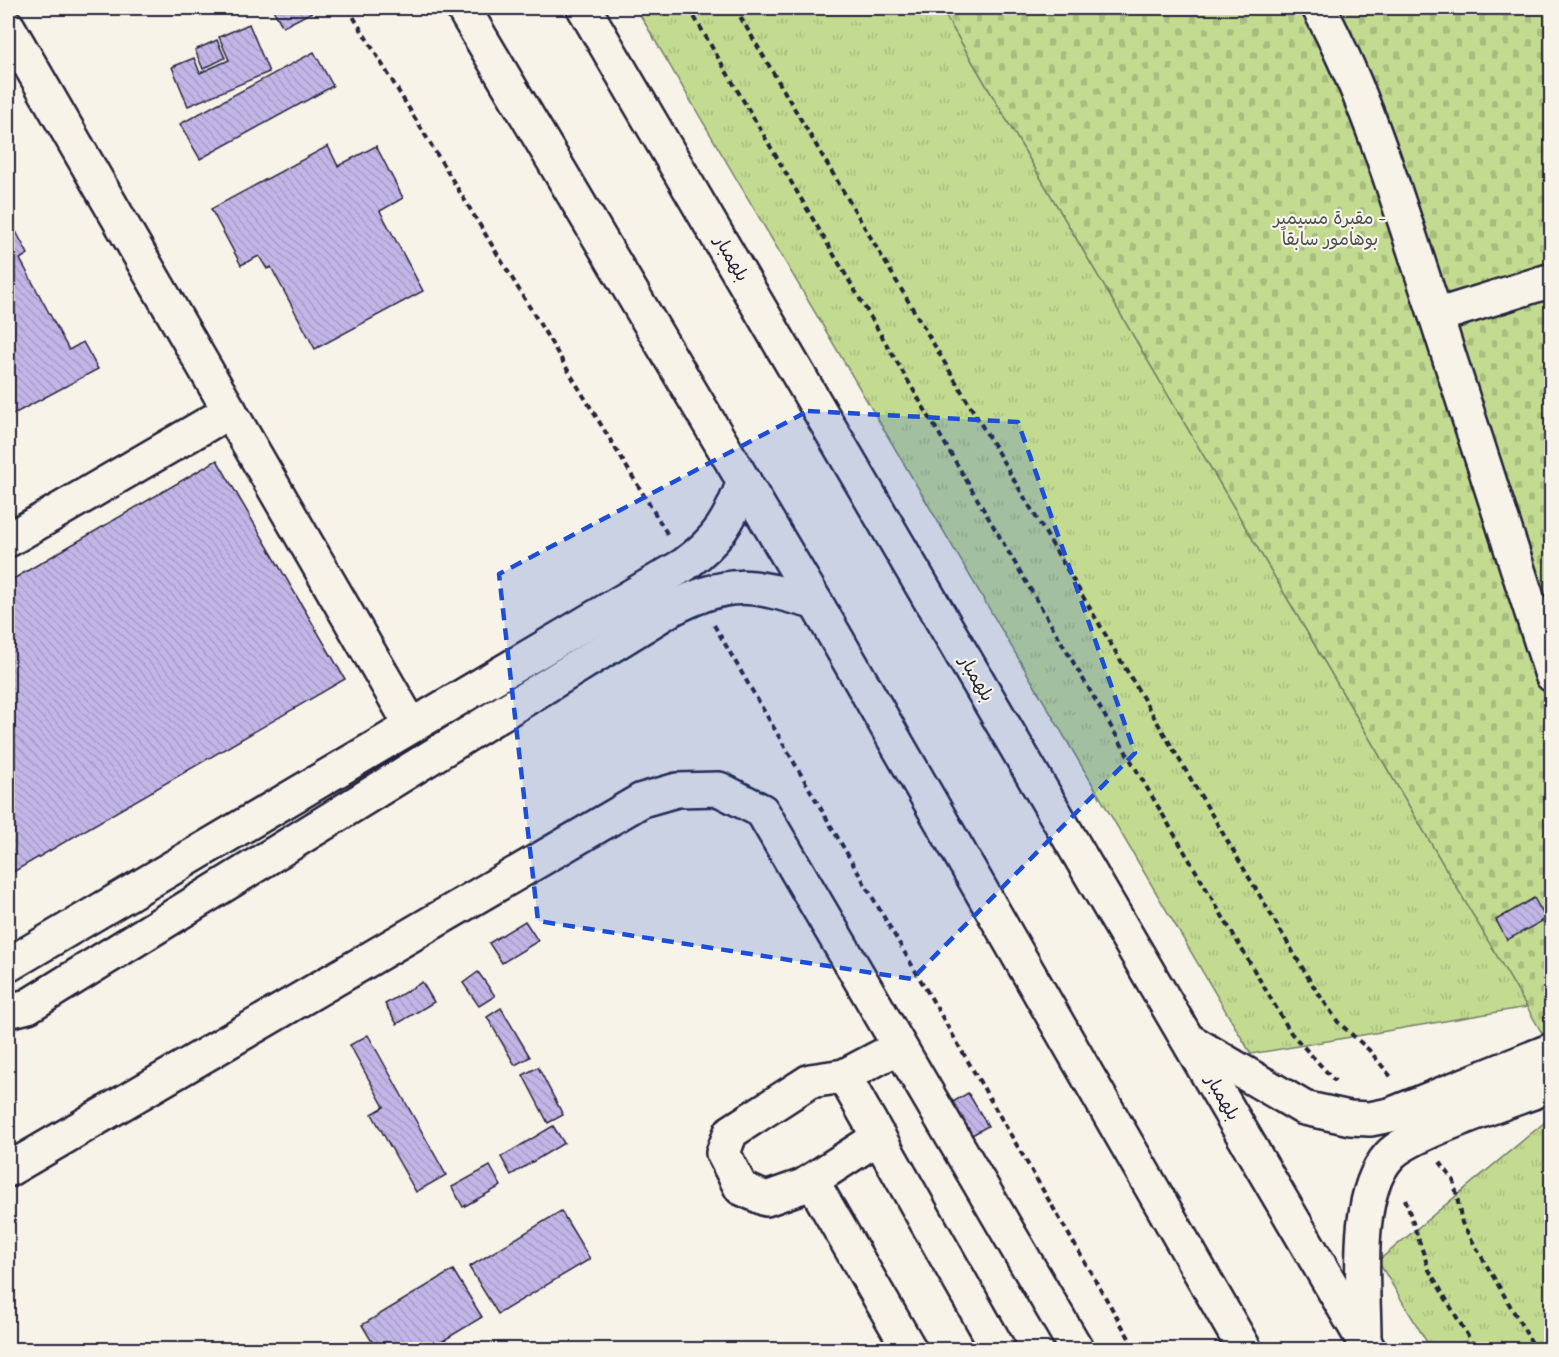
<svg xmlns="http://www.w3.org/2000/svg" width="1559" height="1357" font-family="Mynerve,'Playpen Sans Arabic',sans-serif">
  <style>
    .grass { fill: url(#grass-tufts); stroke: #727e66; stroke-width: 1.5 }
    .cemetery { fill: url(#cemetery-stones); stroke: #727e66; stroke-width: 1.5 }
    .building { fill: url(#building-back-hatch); stroke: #22223b; stroke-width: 1.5 }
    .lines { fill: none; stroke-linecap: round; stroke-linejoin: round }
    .minor-casing { stroke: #22223b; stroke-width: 38 }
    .path { stroke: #22223b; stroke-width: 4; stroke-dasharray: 6 4.5; stroke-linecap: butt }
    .minor { stroke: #f7f3e8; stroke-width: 33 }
    .marked { fill: #1d4ed8; fill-opacity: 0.2; stroke: #1d4ed8; stroke-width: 4.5; stroke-dasharray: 12 8; stroke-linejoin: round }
    .labels { text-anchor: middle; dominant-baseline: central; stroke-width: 4.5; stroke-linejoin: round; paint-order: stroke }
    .park-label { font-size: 18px; fill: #4a5050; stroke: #f7f3e8 }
    .street-label { font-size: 18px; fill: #22223b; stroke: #f7f3e8 }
  </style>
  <defs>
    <pattern id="grass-tufts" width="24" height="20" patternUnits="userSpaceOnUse" patternTransform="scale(1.5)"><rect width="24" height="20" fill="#c3db91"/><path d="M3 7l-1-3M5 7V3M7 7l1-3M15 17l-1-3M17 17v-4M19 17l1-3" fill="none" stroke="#a7bc7e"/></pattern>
    <pattern id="cemetery-stones" width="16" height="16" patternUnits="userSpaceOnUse" patternTransform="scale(1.5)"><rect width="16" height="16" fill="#c3db91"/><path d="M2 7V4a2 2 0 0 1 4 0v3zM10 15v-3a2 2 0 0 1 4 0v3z" fill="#a7bc7e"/></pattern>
    <pattern id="building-back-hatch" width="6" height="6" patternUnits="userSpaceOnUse" patternTransform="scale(1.5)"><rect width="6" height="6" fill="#c2b6e7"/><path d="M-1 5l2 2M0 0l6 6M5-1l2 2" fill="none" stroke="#a69cc7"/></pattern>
  </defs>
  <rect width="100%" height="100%" fill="#f7f3e8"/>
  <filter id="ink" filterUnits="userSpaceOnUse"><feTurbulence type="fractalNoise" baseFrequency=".0167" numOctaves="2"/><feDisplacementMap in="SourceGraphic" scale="12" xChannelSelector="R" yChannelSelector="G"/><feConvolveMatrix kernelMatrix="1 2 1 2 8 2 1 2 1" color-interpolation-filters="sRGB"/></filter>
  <g filter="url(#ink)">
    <g class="grass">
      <polygon points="636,8 941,8 1527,1007 1251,1054"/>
      <polygon points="1551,1117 1551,1349 1431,1349 1378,1261"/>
    </g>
    <polygon class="cemetery" points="941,8 1551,8 1551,1049 1527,1007"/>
    <g class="building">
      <polygon points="272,8 315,8 316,10 283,27"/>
      <polygon points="249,24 269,72 188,106 172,67 194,58 200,73 229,60 219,37"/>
      <polygon points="217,40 225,58 203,69 195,50"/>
      <polygon points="314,52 333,86 200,159 180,124"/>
      <polygon points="328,146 338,166 376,146 403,198 380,211 423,291 315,349 271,267 267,269 259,256 241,265 211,209"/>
      <polygon points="13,226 28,254 20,259 69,350 83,342 98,369 8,417 8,229"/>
      <polygon points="217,460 345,679 8,875 8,582"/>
      <polygon points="1534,898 1546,919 1507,940 1496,920"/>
      <polygon points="525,921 538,941 502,963 489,943"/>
      <polygon points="478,972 495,996 479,1006 463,983"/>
      <polygon points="422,982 434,1002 397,1024 385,1004"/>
      <polygon points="501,1008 530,1057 515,1065 487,1017"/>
      <polygon points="368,1035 446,1175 416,1192 372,1114 384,1107 350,1045"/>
      <polygon points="538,1067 563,1115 548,1123 523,1075"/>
      <polygon points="968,1093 988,1126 965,1139 946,1106"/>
      <polygon points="553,1126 564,1143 511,1175 501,1157"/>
      <polygon points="490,1166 501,1186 463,1207 452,1187"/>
      <polygon points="561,1211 590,1259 498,1314 469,1267"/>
      <polygon points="453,1270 482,1317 428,1350 377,1350 362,1325"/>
    </g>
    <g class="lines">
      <defs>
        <g id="minor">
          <polyline points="463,8 816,603 1245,1350"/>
          <polyline points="584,8 1369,1350"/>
          <path d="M1319,8C1371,105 1401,212 1436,316L1552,280"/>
          <polyline points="8,27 411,725"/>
          <polyline points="1436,316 1552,675"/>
          <polyline points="8,540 230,411"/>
          <path d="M8,965L684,565C718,540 730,521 744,481"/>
          <path d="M8,1011L28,1006L669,610C731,578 750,584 816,603"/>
          <polyline points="1190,1041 1304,1108 1350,1118 1370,1119 1390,1115 1552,1050"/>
          <polyline points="844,1076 899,1047"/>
          <polyline points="879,1137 803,1186 766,1199 741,1188 723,1153 731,1132 810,1081 844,1076 999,1350"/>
          <polyline points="8,1170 642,800 677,790 719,789 762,811 1077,1350"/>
          <polyline points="812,1181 910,1350"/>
          <path d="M1364,1338C1364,1288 1353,1196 1389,1156C1410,1132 1517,1099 1552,1085"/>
        </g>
      </defs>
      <use href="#minor" class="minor-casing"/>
      <g class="path">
        <polyline points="348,8 668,535"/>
        <polyline points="689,8 1291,1033 1335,1081"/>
        <polyline points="735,8 1312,984 1338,1022 1369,1050 1392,1078"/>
        <polyline points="714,625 1136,1350"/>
        <polyline points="1440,1162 1454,1181 1462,1223 1536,1350"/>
        <polyline points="1405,1199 1429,1270 1476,1350"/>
      </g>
      <use href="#minor" class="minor"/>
    </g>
  </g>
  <path class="marked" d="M808,411L1018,422L1135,753L912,979L538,921L499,574Z"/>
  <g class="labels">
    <g class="park-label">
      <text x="1330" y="219">مقبرة مسيمير -<tspan x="1330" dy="21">بوهامور سابقاً</tspan></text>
    </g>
    <g class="street-label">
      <text transform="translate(731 259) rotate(60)">بلهمبار</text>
      <text transform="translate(976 679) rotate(60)">بلهمبار</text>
      <text transform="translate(1222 1098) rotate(60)">بلهمبار</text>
    </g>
  </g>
  <rect width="1559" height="1357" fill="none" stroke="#f7f3e8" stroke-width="30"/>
  <rect x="15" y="15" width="1529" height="1327" fill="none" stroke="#22223b" stroke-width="2" filter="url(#ink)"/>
</svg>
